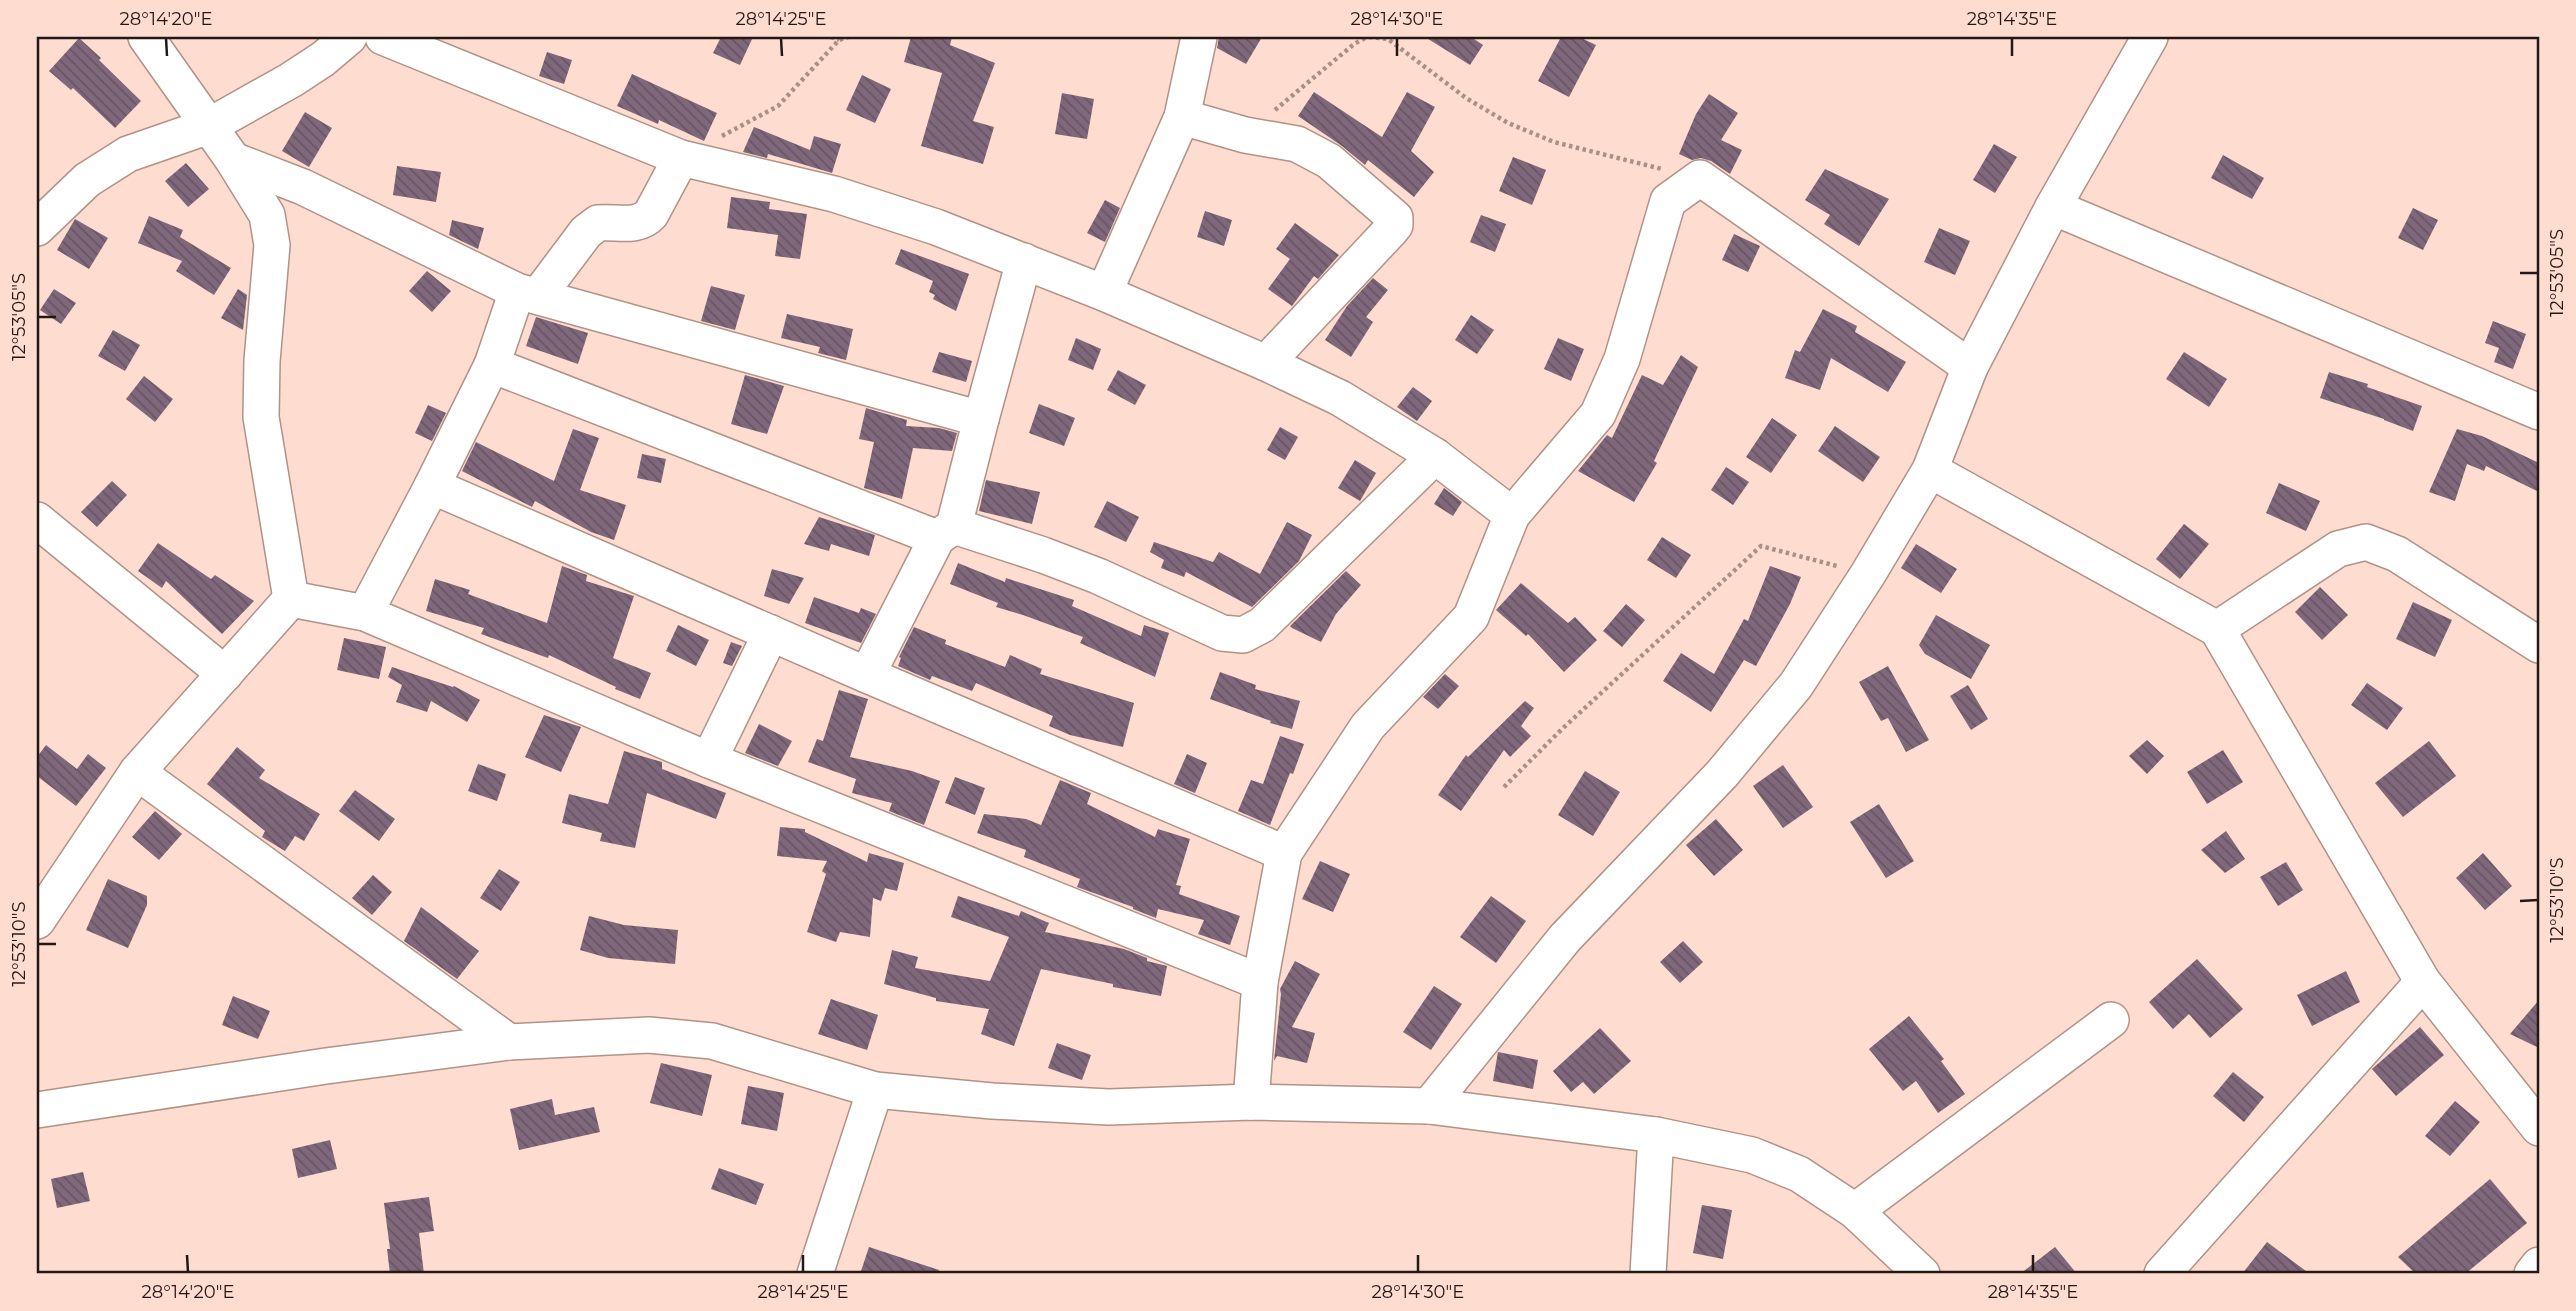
<svg xmlns="http://www.w3.org/2000/svg" width="2576" height="1311" font-family="Montserrat,sans-serif">
  <style>
    .building { fill: url(#building-back-hatch) }
    .lines { fill: none; stroke-linecap: round; stroke-linejoin: round }
    .minor-casing { stroke: #b19287; stroke-width: 38 }
    .path { stroke: #a99087; stroke-width: 4.5; stroke-dasharray: 3.5 3.5; stroke-linecap: butt }
    .minor { stroke: #fff; stroke-width: 35 }
    .ticks { fill: none; stroke: #241814; stroke-width: 2.5 }
    .neatline { fill: none; stroke: #241814; stroke-width: 2.5 }
    .ticks-label { font-size: 18px; text-anchor: middle; fill: #241814 }
  </style>
  <defs>
    <pattern id="building-back-hatch" width="6" height="6" patternUnits="userSpaceOnUse" patternTransform="scale(1.75)"><rect width="6" height="6" fill="#7f687b"/><path d="M-1 5l2 2M0 0l6 6M5-1l2 2" fill="none" stroke="#685564"/></pattern>
  </defs>
  <rect width="100%" height="100%" fill="#fedcd0"/>
  <g class="building">
    <polygon points="721,37 753,37 740,65 713,53"/>
    <polygon points="911,37 952,37 950,45 995,63 973,121 994,127 983,164 921,146 942,73 904,62"/>
    <polygon points="1219,37 1262,37 1246,64 1217,48"/>
    <polygon points="1425,37 1471,37 1483,45 1470,65"/>
    <polygon points="1561,37 1579,37 1596,45 1569,97 1538,81"/>
    <polygon points="79,38 101,58 99,60 141,101 115,128 73,88 71,90 49,71"/>
    <polygon points="547,52 572,60 564,84 539,76"/>
    <polygon points="632,74 717,113 704,141 659,120 658,124 617,106"/>
    <polygon points="862,75 891,89 875,123 846,110"/>
    <polygon points="1314,92 1382,137 1407,92 1435,107 1411,151 1434,172 1414,197 1368,160 1365,165 1342,146 1298,116"/>
    <polygon points="1062,93 1094,99 1087,139 1055,134"/>
    <polygon points="1709,94 1738,113 1721,140 1742,150 1730,174 1711,161 1701,158 1692,160 1679,154 1696,114"/>
    <polygon points="305,112 332,128 309,167 282,151"/>
    <polygon points="754,127 810,150 814,136 841,144 832,173 768,154 767,158 743,152"/>
    <polygon points="1994,144 2017,157 1995,193 1973,180"/>
    <polygon points="2223,155 2264,178 2252,199 2211,178"/>
    <polygon points="1513,157 1546,170 1532,205 1499,191"/>
    <polygon points="186,163 209,189 188,207 165,181"/>
    <polygon points="397,166 441,172 436,202 393,195"/>
    <polygon points="1825,169 1889,199 1859,246 1824,224 1830,215 1805,200"/>
    <polygon points="731,197 770,202 769,209 807,214 800,259 775,256 778,235 727,228"/>
    <polygon points="1105,200 1120,208 1105,242 1087,233"/>
    <polygon points="2413,208 2438,220 2423,250 2398,238"/>
    <polygon points="1205,211 1232,220 1224,246 1197,237"/>
    <polygon points="1481,215 1506,224 1495,252 1470,242"/>
    <polygon points="149,216 183,230 180,237 231,268 214,295 176,271 182,261 138,243"/>
    <polygon points="75,219 108,238 89,269 57,250"/>
    <polygon points="452,220 484,228 478,249 449,235"/>
    <polygon points="1295,223 1339,255 1318,279 1314,276 1292,306 1268,289 1290,259 1276,249"/>
    <polygon points="1939,228 1970,241 1955,275 1924,262"/>
    <polygon points="1734,234 1760,246 1748,272 1722,260"/>
    <polygon points="901,249 969,274 956,311 933,299 935,295 929,292 933,281 895,264"/>
    <polygon points="427,271 451,291 432,312 409,291"/>
    <polygon points="1373,278 1388,290 1366,317 1373,322 1351,357 1325,340 1347,306"/>
    <polygon points="711,286 745,295 735,330 701,321"/>
    <polygon points="54,289 76,303 61,324 40,310"/>
    <polygon points="238,289 247,295 243,330 221,318"/>
    <polygon points="1823,309 1857,326 1855,332 1906,362 1888,392 1831,358 1820,390 1785,378 1795,350 1800,352"/>
    <polygon points="787,314 853,329 846,360 818,353 820,347 781,338"/>
    <polygon points="1471,315 1494,330 1477,354 1455,340"/>
    <polygon points="536,317 588,333 578,364 526,346"/>
    <polygon points="2493,321 2526,334 2513,369 2494,362 2499,348 2485,343"/>
    <polygon points="113,330 140,345 125,371 98,356"/>
    <polygon points="1076,338 1101,349 1093,370 1068,360"/>
    <polygon points="1558,338 1584,349 1571,381 1544,369"/>
    <polygon points="939,352 972,361 966,382 932,372"/>
    <polygon points="2184,352 2227,379 2209,407 2166,379"/>
    <polygon points="1681,355 1698,367 1654,461 1657,463 1634,502 1578,471 1607,435 1612,438 1642,375 1663,385"/>
    <polygon points="1118,370 1146,385 1135,405 1107,390"/>
    <polygon points="2329,372 2368,384 2367,387 2422,406 2413,431 2384,420 2384,419 2320,398"/>
    <polygon points="745,375 784,386 767,434 731,424"/>
    <polygon points="144,376 173,399 155,422 126,399"/>
    <polygon points="1413,387 1432,401 1417,421 1397,407"/>
    <polygon points="1039,404 1075,418 1064,446 1029,433"/>
    <polygon points="428,405 446,413 432,441 415,433"/>
    <polygon points="866,408 907,420 906,426 939,428 957,433 952,451 913,448 902,499 864,488 874,442 859,439"/>
    <polygon points="1772,418 1797,435 1771,473 1746,457"/>
    <polygon points="1835,426 1880,457 1863,482 1818,451"/>
    <polygon points="1280,427 1298,437 1285,460 1267,450"/>
    <polygon points="573,429 599,438 580,490 626,505 614,540 591,532 535,501 532,507 462,471 476,442 554,481"/>
    <polygon points="2457,429 2482,436 2539,463 2539,492 2486,466 2484,471 2467,464 2455,501 2429,492"/>
    <polygon points="642,454 666,459 661,483 637,478"/>
    <polygon points="1355,460 1376,473 1360,501 1338,488"/>
    <polygon points="1726,467 1749,482 1733,505 1711,490"/>
    <polygon points="986,480 1040,492 1032,524 979,511"/>
    <polygon points="112,481 127,495 97,527 81,512"/>
    <polygon points="2279,483 2320,501 2306,531 2266,513"/>
    <polygon points="1444,488 1462,502 1453,516 1434,504"/>
    <polygon points="1107,501 1139,517 1126,542 1094,527"/>
    <polygon points="819,517 875,535 869,556 831,544 829,551 804,544"/>
    <polygon points="1287,522 1312,535 1299,561 1252,607 1186,572 1184,577 1161,568 1164,560 1150,552 1154,542 1213,562 1219,552 1260,574"/>
    <polygon points="2184,524 2209,544 2180,579 2156,559"/>
    <polygon points="1662,537 1691,555 1676,578 1647,560"/>
    <polygon points="158,543 211,579 215,575 254,601 222,634 166,581 162,588 138,571"/>
    <polygon points="1916,544 1957,569 1941,593 1901,568"/>
    <polygon points="958,563 1005,582 1006,578 1074,600 1072,606 1141,636 1144,625 1169,633 1155,677 1080,643 1083,637 1023,615 996,607 998,603 950,584"/>
    <polygon points="562,566 587,575 586,581 634,596 613,658 651,673 640,699 615,689 616,687 549,655 548,658 481,634 484,628 426,611 435,579 470,590 468,594 547,623"/>
    <polygon points="1770,566 1801,577 1790,604 1756,666 1744,660 1711,712 1663,681 1681,653 1714,674 1744,619 1748,621"/>
    <polygon points="772,569 804,578 789,604 764,596"/>
    <polygon points="1346,571 1361,585 1336,614 1321,642 1292,628 1290,626"/>
    <polygon points="1521,583 1568,623 1575,617 1597,640 1564,672 1528,634 1526,636 1496,610"/>
    <polygon points="2320,587 2348,615 2322,640 2295,612"/>
    <polygon points="814,597 859,613 861,608 876,614 861,643 805,623"/>
    <polygon points="2413,602 2452,620 2435,657 2396,639"/>
    <polygon points="1626,604 1645,620 1622,647 1603,631"/>
    <polygon points="1936,615 1990,645 1971,679 1925,654 1919,645"/>
    <polygon points="678,625 709,640 696,666 666,651"/>
    <polygon points="914,627 946,640 945,644 1005,667 1010,655 1042,669 1040,674 1134,703 1123,747 1070,735 1049,726 1053,716 976,683 972,691 932,676 930,680 898,666 901,658 899,657"/>
    <polygon points="344,638 386,647 379,679 337,670"/>
    <polygon points="731,642 742,646 732,666 723,663"/>
    <polygon points="1888,666 1929,740 1906,752 1888,718 1881,721 1859,682"/>
    <polygon points="392,667 453,687 454,686 480,700 467,722 431,701 427,712 396,702 402,685 388,677"/>
    <polygon points="1220,672 1256,685 1255,689 1300,701 1292,729 1270,723 1271,721 1210,699"/>
    <polygon points="1445,674 1459,686 1438,709 1423,697"/>
    <polygon points="2367,683 2403,708 2387,730 2351,705"/>
    <polygon points="1968,685 1988,719 1971,730 1950,696"/>
    <polygon points="839,690 868,699 850,757 912,771 940,781 924,825 889,811 892,803 852,793 856,779 808,762 817,739 823,741"/>
    <polygon points="1525,701 1534,708 1521,726 1531,736 1510,757 1504,750 1461,811 1438,795 1466,755 1468,757"/>
    <polygon points="544,715 581,727 561,772 525,757"/>
    <polygon points="759,724 792,741 778,766 745,753"/>
    <polygon points="1280,736 1304,744 1293,774 1290,773 1270,825 1238,811 1251,780 1263,784"/>
    <polygon points="2147,740 2164,756 2147,774 2129,756"/>
    <polygon points="2429,741 2456,776 2403,817 2375,783"/>
    <polygon points="46,745 77,769 88,754 106,768 76,806 37,776 37,757"/>
    <polygon points="237,747 265,770 259,778 320,814 304,841 295,836 285,851 262,837 265,831 207,784"/>
    <polygon points="2223,750 2243,782 2207,804 2187,772"/>
    <polygon points="624,751 662,762 662,769 726,793 716,819 647,793 635,848 600,841 602,833 562,823 569,794 608,804"/>
    <polygon points="1187,754 1207,763 1195,793 1174,784"/>
    <polygon points="478,764 506,774 497,801 468,791"/>
    <polygon points="1783,765 1813,807 1783,828 1753,786"/>
    <polygon points="1585,771 1620,792 1593,836 1558,815"/>
    <polygon points="955,777 985,788 975,815 945,803"/>
    <polygon points="1060,780 1091,793 1087,804 1155,837 1158,829 1190,839 1176,885 1181,886 1179,894 1240,916 1230,945 1198,934 1204,920 1158,909 1156,918 1133,909 1133,907 1077,887 1080,879 1024,857 1026,850 977,833 984,814 1026,819 1041,825"/>
    <polygon points="355,790 395,819 379,841 339,811"/>
    <polygon points="1879,804 1914,861 1886,878 1850,822"/>
    <polygon points="155,811 182,834 159,860 132,837"/>
    <polygon points="1716,819 1743,850 1714,876 1686,845"/>
    <polygon points="780,827 805,829 805,832 867,862 869,853 904,863 897,891 885,888 881,901 873,898 870,937 840,932 836,942 807,932 826,874 822,871 827,861 777,856"/>
    <polygon points="2226,831 2245,859 2225,873 2201,850"/>
    <polygon points="2483,853 2512,886 2485,910 2456,878"/>
    <polygon points="1320,861 1350,874 1333,912 1302,899"/>
    <polygon points="2286,862 2303,890 2278,906 2260,877"/>
    <polygon points="499,869 520,882 501,911 480,898"/>
    <polygon points="373,875 392,892 372,915 352,898"/>
    <polygon points="108,879 147,896 147,905 128,948 86,930"/>
    <polygon points="958,896 1019,916 1021,911 1049,923 1045,932 1124,949 1147,958 1147,961 1167,966 1161,996 1113,987 1113,984 1041,969 1014,1046 981,1034 989,1009 936,1001 936,998 884,984 892,950 918,957 915,968 990,981 1009,937 951,917"/>
    <polygon points="1491,896 1526,921 1496,963 1460,937"/>
    <polygon points="421,907 479,951 457,979 404,941"/>
    <polygon points="589,916 624,925 678,930 675,964 608,958 580,950"/>
    <polygon points="1683,941 1703,962 1680,983 1660,962"/>
    <polygon points="2197,959 2243,1009 2210,1038 2189,1014 2173,1029 2149,1002"/>
    <polygon points="1295,961 1320,974 1292,1027 1315,1033 1307,1063 1277,1056 1274,1061 1281,994 1280,989"/>
    <polygon points="2346,971 2360,1002 2312,1026 2297,995"/>
    <polygon points="1434,986 1462,1004 1431,1050 1403,1032"/>
    <polygon points="233,996 270,1011 258,1039 222,1025"/>
    <polygon points="831,999 878,1015 867,1050 818,1034"/>
    <polygon points="2539,1000 2539,1048 2510,1034"/>
    <polygon points="1909,1016 1944,1059 1941,1061 1965,1094 1938,1113 1916,1081 1903,1091 1869,1049"/>
    <polygon points="2420,1027 2444,1055 2396,1096 2372,1069"/>
    <polygon points="1600,1028 1631,1061 1594,1094 1583,1082 1571,1092 1553,1071"/>
    <polygon points="1057,1043 1091,1055 1082,1080 1048,1068"/>
    <polygon points="1498,1052 1538,1060 1533,1089 1493,1081"/>
    <polygon points="661,1063 712,1075 702,1116 650,1103"/>
    <polygon points="2233,1072 2264,1097 2244,1122 2213,1096"/>
    <polygon points="748,1086 784,1093 777,1131 741,1124"/>
    <polygon points="552,1099 555,1115 594,1107 600,1132 519,1150 510,1109"/>
    <polygon points="2455,1101 2480,1122 2450,1156 2425,1136"/>
    <polygon points="330,1140 337,1169 298,1178 292,1149"/>
    <polygon points="719,1168 764,1184 756,1205 711,1189"/>
    <polygon points="83,1172 90,1201 57,1208 51,1179"/>
    <polygon points="2490,1179 2527,1223 2465,1274 2416,1274 2398,1257"/>
    <polygon points="429,1197 434,1231 419,1233 424,1274 390,1274 387,1249 390,1249 384,1203"/>
    <polygon points="1702,1205 1732,1210 1723,1259 1693,1253"/>
    <polygon points="2267,1242 2310,1274 2242,1274"/>
    <polygon points="869,1247 939,1270 938,1274 860,1274"/>
    <polygon points="2055,1247 2077,1274 2020,1274"/>
  </g>
  <g class="lines">
    <defs>
      <g id="minor">
        <polyline points="146,37 233,160 267,215 272,245 262,361 261,417 291,599"/>
        <polyline points="383,37 681,158 834,194 936,227 1104,293 1266,363 1340,398 1435,456 1512,515"/>
        <polyline points="1182,117 1245,135 1297,144 1329,161 1395,218 1395,225 1390,231 1266,363"/>
        <polyline points="233,160 303,187 517,291 981,419"/>
        <polyline points="2053,207 2539,412"/>
        <polyline points="37,228 87,180 128,154 209,126 291,80 323,59 349,37"/>
        <polyline points="1104,293 1182,117 1199,37"/>
        <path d="M538,296L586,232L598,223C617,221 637,229 651,214L681,158"/>
        <polyline points="492,365 517,291"/>
        <polyline points="1930,470 2217,629 2423,982 2539,1128"/>
        <polyline points="432,486 867,675 1284,853"/>
        <polyline points="37,520 225,674"/>
        <polyline points="954,526 1043,555 1098,576 1222,633 1243,635 1262,625 1435,456"/>
        <polyline points="291,599 365,613 709,760 1260,982"/>
        <polyline points="365,613 432,486 492,365 937,538"/>
        <polyline points="2217,629 2338,549 2366,542 2397,554 2539,645"/>
        <polyline points="867,675 937,538 954,526 981,419 1024,261"/>
        <polyline points="709,760 771,633"/>
        <polyline points="137,772 509,1042"/>
        <polyline points="37,921 137,772 291,599"/>
        <polyline points="1251,1102 1260,982 1284,853 1368,726 1471,617 1512,515 1598,414 1622,359 1668,201 1700,178 1970,367"/>
        <polyline points="1429,1106 1565,938 1722,774 1796,685 1868,574 1930,470 1970,367 2053,207 2150,37"/>
        <polyline points="37,1110 326,1066 509,1042 649,1035 712,1041 875,1090 992,1101 1109,1107 1251,1102 1429,1106 1656,1135 1752,1155 1799,1174 1855,1211 1922,1274"/>
        <polyline points="1855,1211 2111,1020"/>
        <polyline points="815,1274 875,1090"/>
        <polyline points="1648,1274 1656,1135"/>
        <polyline points="2162,1274 2423,982"/>
        <polyline points="2532,1274 2539,1265"/>
      </g>
    </defs>
    <use href="#minor" class="minor-casing"/>
    <g class="path">
      <polyline points="831,37 839,40"/>
      <polyline points="1369,37 1388,39 1466,98 1508,123 1554,142 1662,169"/>
      <polyline points="1275,110 1354,44 1367,37"/>
      <polyline points="722,136 778,106 839,40 848,37"/>
      <polyline points="1504,787 1562,729 1761,546 1837,566"/>
    </g>
    <use href="#minor" class="minor"/>
  </g>
  <path class="ticks" d="M166,38L167,56M781,38L782,56M1397,38V56M2012,38V56M2520,273H2538M38,317H56M2520,901L2538,900M38,944H56M187,1255L188,1272M803,1255V1272M1418,1255V1272M2033,1255V1272"/>
  <rect width="2576" height="1311" fill="none" stroke="#fedcd0" stroke-width="77"/>
  <rect x="38" y="38" width="2500" height="1234" class="neatline"/>
  <g class="ticks-label">
    <text x="166" y="25">28°14'20"E</text>
    <text x="781" y="25">28°14'25"E</text>
    <text x="1397" y="25">28°14'30"E</text>
    <text x="2012" y="25">28°14'35"E</text>
    <text transform="translate(2557 273) rotate(-90)" y="6">12°53'05"S</text>
    <text transform="translate(19 317) rotate(-90)" y="6">12°53'05"S</text>
    <text transform="translate(2557 900) rotate(-90)" y="6">12°53'10"S</text>
    <text transform="translate(19 944) rotate(-90)" y="6">12°53'10"S</text>
    <text x="188" y="1298">28°14'20"E</text>
    <text x="803" y="1298">28°14'25"E</text>
    <text x="1418" y="1298">28°14'30"E</text>
    <text x="2033" y="1298">28°14'35"E</text>
  </g>
</svg>
